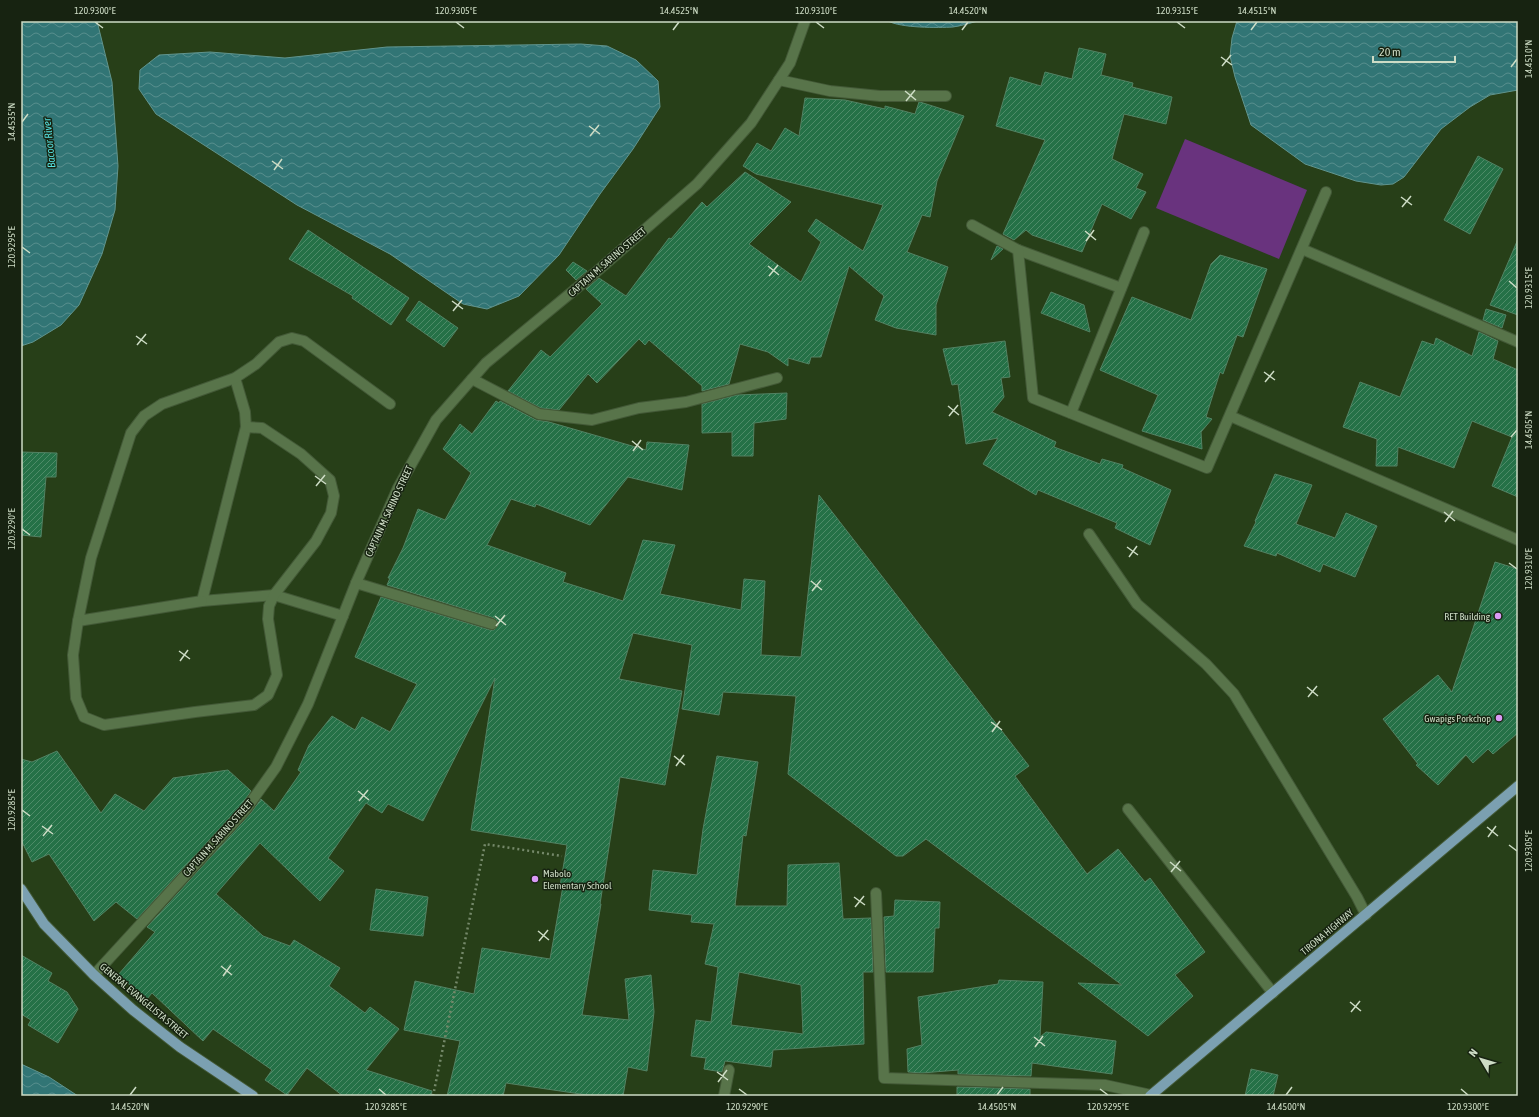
<svg xmlns="http://www.w3.org/2000/svg" width="1539" height="1117" font-family="'Asap Condensed',sans-serif">
  <style>
    .garden { fill: #69337e }
    .water { fill: url(#water-waves); stroke: #60948d }
    .building { fill: url(#building-hatch); stroke: #528263; fill-rule: evenodd }
    .lines { fill: none; stroke-linecap: round; stroke-linejoin: round }
    .minor-casing { stroke: #435937; stroke-width: 12 }
    .major-casing { stroke: #435937; stroke-width: 12 }
    .path { stroke: #75896a; stroke-width: 2.5; stroke-dasharray: 2 3; stroke-linecap: butt }
    .minor { stroke: #58744a; stroke-width: 10 }
    .major { stroke: #7ba0b1; stroke-width: 10 }
    .ticks { fill: none; stroke: #cddcc5; stroke-width: 1.5 }
    .poi-dot { fill: #da9af6; stroke: #172311; stroke-width: 1.5 }
    .labels { text-anchor: middle; dominant-baseline: central; stroke-width: 3; stroke-linejoin: round; paint-order: stroke }
    .street-label { font-size: 10px; fill: #cddcc5; stroke: #172311 }
    .poi-label { font-size: 10px; fill: #cddcc5; stroke: #172311; text-anchor: end }
    .water-label { font-size: 11px; font-style: italic; fill: #55e2e2; stroke: #172311 }
    .neatline { fill: none; stroke: #cddcc5; stroke-width: 1.5 }
    .ticks-label { font-size: 10px; text-anchor: middle; fill: #cddcc5 }
  </style>
  <defs>
    <pattern id="water-waves" width="16" height="10" patternUnits="userSpaceOnUse"><rect width="16" height="10" fill="#317575"/><path d="M0 5q4-4 8 0t8 0" fill="none" stroke="#578e8d"/></pattern>
    <pattern id="building-hatch" width="6" height="6" patternUnits="userSpaceOnUse"><rect width="6" height="6" fill="#257147"/><path d="M-1 1l2-2M0 6l6-6M5 7l2-2" fill="none" stroke="#4e8b68"/></pattern>
  </defs>
  <rect width="100%" height="100%" fill="#273f18"/>
  <polygon class="garden" points="1185,139 1307,190 1279,259 1156,208"/>
  <g class="water">
    <polygon points="21,21 97,21 112,82 118,166 115,210 102,254 79,305 61,325 33,342 21,346"/>
    <path d="M888,21H978C970,23 961,26 953,27C938,28 901,28 888,21Z"/>
    <polygon points="1237,21 1518,21 1518,90 1490,95 1470,107 1441,129 1404,177 1393,184 1381,185 1356,181 1305,164 1251,125 1235,77 1230,56 1232,38"/>
    <polygon points="581,44 607,46 636,60 658,81 660,107 633,149 600,194 559,255 519,296 487,309 463,304 390,254 297,205 156,114 139,89 140,70 159,55 210,52 285,58 387,47"/>
    <polygon points="21,1064 49,1077 78,1096 21,1096"/>
  </g>
  <g class="building">
    <polygon points="1079,48 1106,54 1101,75 1133,83 1132,87 1172,97 1166,124 1124,114 1112,159 1143,174 1136,188 1146,192 1131,219 1102,204 1082,252 1032,235 1026,230 1014,240 1003,234 1045,140 996,126 1010,77 1041,86 1045,72 1072,79"/>
    <polygon points="805,98 845,100 885,109 885,106 915,114 919,102 920,102 964,116 937,181 930,217 922,215 907,252 948,267 936,305 936,335 896,328 875,320 884,296 849,266 821,357 811,357 809,364 788,358 788,366 768,352 740,344 729,384 702,391 702,386 649,340 645,345 639,339 597,383 588,374 559,410 541,408 508,391 541,350 550,357 602,304 586,289 599,278 626,296 669,238 671,239 702,202 707,207 745,172 791,202 749,244 801,282 821,242 808,231 816,219 863,251 883,205 756,174 743,166 757,143 771,151 785,128 799,136"/>
    <polygon points="1478,156 1503,169 1470,234 1444,220"/>
    <polygon points="308,230 409,298 391,325 352,298 353,296 289,259"/>
    <polygon points="1518,239 1518,315 1490,305"/>
    <polygon points="997,246 1003,249 991,260"/>
    <polygon points="1220,255 1267,269 1243,337 1237,335 1223,374 1220,372 1206,417 1212,419 1201,432 1202,449 1142,431 1158,395 1100,370 1132,297 1191,320 1211,264"/>
    <polygon points="573,262 587,271 576,280 566,270"/>
    <polygon points="1051,292 1084,305 1090,332 1041,313"/>
    <polygon points="419,301 458,328 444,347 406,320"/>
    <polygon points="1486,309 1506,315 1502,328 1483,320"/>
    <polygon points="1479,332 1498,341 1493,359 1518,370 1518,497 1492,486 1512,437 1472,421 1454,468 1398,447 1397,466 1376,466 1377,439 1343,427 1360,382 1400,397 1422,341 1434,345 1436,338 1472,356"/>
    <polygon points="1005,341 1010,377 1001,378 1004,397 992,412 1056,442 1054,447 1100,464 1102,459 1123,465 1122,468 1171,490 1150,545 1115,528 1117,523 1038,490 1036,495 983,464 998,438 966,444 958,384 952,385 943,349"/>
    <polygon points="787,393 786,419 754,423 753,456 732,456 732,432 702,433 702,404 737,395"/>
    <polygon points="496,401 499,403 500,401 536,420 549,422 646,450 647,442 689,445 682,490 628,477 590,525 536,504 535,507 511,499 487,545 566,573 563,582 623,601 643,540 675,545 660,594 741,610 744,579 765,581 761,655 801,657 819,495 1029,766 1015,776 1087,874 1118,849 1145,882 1150,878 1205,952 1175,975 1193,996 1148,1036 1078,983 1122,985 926,839 903,856 896,856 788,774 796,696 723,692 719,715 682,709 692,645 633,633 619,679 682,691 665,785 620,777 600,904 601,904 582,1015 629,1020 625,979 651,975 654,1012 647,1071 628,1067 623,1096 594,1096 506,1083 503,1096 447,1096 460,1041 404,1030 415,981 474,994 482,948 550,959 563,886 560,886 567,845 471,830 495,678 423,821 388,804 382,813 366,803 328,858 344,871 320,901 260,843 216,894 263,936 290,946 294,940 340,968 329,986 365,1013 370,1007 399,1029 366,1070 432,1091 431,1096 343,1096 307,1068 287,1095 265,1080 272,1070 213,1029 203,1041 152,993 147,999 118,975 155,932 147,927 251,813 261,799 274,811 301,772 298,770 309,745 332,716 355,730 362,717 390,732 417,684 355,657 381,597 490,630 494,630 498,626 498,622 494,618 387,585 390,578 388,578 403,548 418,509 445,520 471,473 443,449 460,424 472,434"/>
    <polygon points="21,452 57,453 56,477 46,477 41,537 21,535"/>
    <polygon points="1275,474 1312,485 1296,524 1335,538 1346,513 1377,526 1355,577 1323,564 1320,572 1277,553 1276,556 1244,546 1256,522 1255,521"/>
    <polygon points="1495,562 1518,569 1518,733 1493,754 1488,749 1473,763 1466,755 1438,785 1416,765 1418,764 1383,719 1438,675 1452,692"/>
    <polygon points="57,751 101,813 115,794 144,811 173,778 228,770 251,791 241,805 137,919 116,902 94,921 49,854 32,862 21,840 21,759 32,762"/>
    <path d="M717,756L758,762L746,836L743,835L735,906H787L788,865L839,863L843,919L871,918L873,972H863L864,1044L773,1050L771,1067L725,1061L722,1072L704,1069L706,1058L691,1056L696,1020L711,1022L718,967L705,964L714,924L691,922L692,915L649,910L653,870L697,875L703,829ZM739,972L801,985L803,1034L731,1025Z"/>
    <polygon points="376,889 428,897 423,936 370,930"/>
    <polygon points="895,900 940,902 939,928 935,928 933,972 886,972 884,917 894,916"/>
    <polygon points="21,955 52,973 48,981 67,992 78,1009 58,1043 28,1025 31,1020 21,1014"/>
    <polygon points="999,980 1043,982 1040,1037 1046,1032 1116,1041 1112,1074 1032,1063 1031,1076 958,1074 958,1070 922,1073 908,1072 907,1049 922,1045 918,997 998,984"/>
    <polygon points="1251,1069 1278,1075 1273,1096 1245,1096"/>
    <polygon points="957,1087 1030,1089 1030,1096 957,1096"/>
  </g>
  <g class="lines">
    <defs>
      <g id="minor">
        <polyline points="779,80 830,91 880,96 946,96"/>
        <polyline points="972,225 1018,250 1121,288"/>
        <polyline points="1302,249 1518,342"/>
        <polyline points="1018,250 1033,398 1207,468 1326,192"/>
        <polyline points="235,378 245,412 246,427 202,601 274,595 343,616"/>
        <polyline points="472,379 539,414 592,420 639,408 686,402 777,378"/>
        <polyline points="1071,413 1144,232"/>
        <polyline points="1230,416 1518,540"/>
        <polyline points="1089,534 1137,604 1206,664 1234,694 1357,897 1366,915"/>
        <polyline points="356,583 492,624"/>
        <polyline points="202,601 78,621 91,558 131,433 144,416 162,404 235,378 256,364 279,342 292,338 304,341 390,404"/>
        <polyline points="78,621 73,655 76,698 84,717 104,725 195,712 254,705 268,695 277,675 268,619 269,606 274,595 316,541 331,513 334,496 330,480 301,454 262,428 246,427"/>
        <polyline points="1128,809 1273,993"/>
        <polyline points="876,893 884,1078 1105,1085 1151,1095"/>
        <polyline points="94,975 246,809 276,767 308,704 356,583 398,488 436,420 486,363 595,273 697,184 751,123 790,63 805,21"/>
        <polyline points="724,1096 729,1070"/>
      </g>
      <g id="major">
        <polyline points="21,889 44,924 94,975 133,1010 180,1047 253,1096"/>
        <polyline points="1150,1096 1518,786"/>
      </g>
    </defs>
    <use href="#minor" class="minor-casing"/>
    <use href="#major" class="major-casing"/>
    <g class="path">
      <polyline points="433,1096 485,844 562,856"/>
      <polyline points="528,1096 528,1095"/>
    </g>
    <use href="#minor" class="minor"/>
    <use href="#major" class="major"/>
  </g>
  <path class="ticks" d="M95,22L103,28M456,22L464,28M816,22L824,28M1177,22L1185,28M673,30L679,22M962,30L968,22M1251,30L1257,22M1221,57L1232,65M1222,66L1231,55M1511,67L1517,59M905,91L916,100M906,101L915,90M22,122L28,114M589,126L600,134M590,136L599,125M272,161L283,169M274,170L282,159M1401,197L1412,205M1402,207L1411,196M1085,231L1096,240M1086,241L1094,230M22,247L30,253M768,266L779,275M769,276L778,265M1509,281L1517,288M452,301L463,309M453,311L462,300M136,336L147,344M137,345L146,334M1264,372L1275,380M1265,382L1274,371M948,406L959,415M949,416L958,405M1511,437L1517,430M632,441L643,450M633,451L641,440M315,476L326,484M316,486L325,475M1444,512L1455,521M1445,522L1453,511M22,529L30,535M1127,547L1138,555M1129,557L1137,546M1509,563L1517,569M811,581L822,590M812,591L821,580M495,616L506,625M496,626L505,615M179,651L190,659M180,661L188,650M1307,687L1318,696M1308,697L1317,686M991,722L1002,730M992,732L1000,721M674,756L685,765M676,766L684,755M358,791L369,800M359,801L368,790M22,810L30,816M42,826L53,834M1487,827L1498,836M43,836L52,825M1488,837L1496,826M1509,845L1517,851M1170,862L1181,871M1171,872L1180,861M854,897L865,905M855,907L864,896M538,931L549,940M539,941L548,930M221,966L232,975M223,976L231,965M1350,1002L1361,1011M1351,1012L1360,1001M1034,1037L1045,1046M1035,1047L1043,1036M717,1072L728,1080M718,1082L727,1070M379,1089L386,1095M739,1089L747,1095M1100,1089L1108,1095M1461,1089L1468,1095M130,1095L136,1087M997,1095L1003,1087M1286,1095L1292,1087"/>
  <g class="poi-dot">
    <circle cx="1498" cy="616" r="4"/>
    <circle cx="1499" cy="718" r="4"/>
    <circle cx="535" cy="879" r="4"/>
  </g>
  <g class="labels">
    <g class="street-label">
      <text transform="translate(607 262) rotate(-41)">CAPTAIN M. SARINO STREET</text>
      <text transform="translate(389 511) rotate(-65)">CAPTAIN M. SARINO STREET</text>
      <text transform="translate(218 838) rotate(-48)">CAPTAIN M. SARINO STREET</text>
      <text transform="translate(1327 932) rotate(-40)">TIRONA HIGHWAY</text>
      <text transform="translate(144 1001) rotate(40)">GENERAL EVANGELISTA STREET</text>
    </g>
    <g class="poi-label">
      <text x="1490" y="616">RET Building</text>
      <text x="1491" y="718">Gwapigs Porkchop</text>
      <text x="543" y="873" text-anchor="start">Mabolo<tspan x="543" dy="12">Elementary School</tspan></text>
    </g>
    <g class="water-label">
      <text transform="translate(49 143) rotate(-96)">Bacoor River</text>
    </g>
  </g>
  <rect width="1539" height="1117" fill="none" stroke="#172311" stroke-width="44"/>
  <g transform="translate(1481 1059) rotate(308)" stroke="#172311" stroke-width="3" paint-order="stroke">
  <path d="M0-3L7 15L0 10L-7 15Z" fill="#cddcc5"/>
  <text y="-6" font-size="11" font-weight="bold" text-anchor="middle" fill="#cddcc5">N</text>
  </g>
  <path d="M1373 56v6h82v-6" fill="none" stroke="#cddcc5" stroke-width="2"/>
  <text x="1379" y="56" font-size="12" fill="#cddcc5" stroke="#172311" stroke-width="3" paint-order="stroke">20 m</text>
  <rect x="22" y="22" width="1495" height="1073" class="neatline"/>
  <g class="ticks-label">
    <text x="95" y="14">120.9300°E</text>
    <text x="456" y="14">120.9305°E</text>
    <text x="679" y="14">14.4525°N</text>
    <text x="816" y="14">120.9310°E</text>
    <text x="968" y="14">14.4520°N</text>
    <text x="1177" y="14">120.9315°E</text>
    <text x="1257" y="14">14.4515°N</text>
    <text transform="translate(1528 59) rotate(-90)" y="4">14.4510°N</text>
    <text transform="translate(11 122) rotate(-90)" y="4">14.4535°N</text>
    <text transform="translate(11 247) rotate(-90)" y="4">120.9295°E</text>
    <text transform="translate(1528 288) rotate(-90)" y="4">120.9315°E</text>
    <text transform="translate(1528 430) rotate(-90)" y="4">14.4505°N</text>
    <text transform="translate(11 529) rotate(-90)" y="4">120.9290°E</text>
    <text transform="translate(1528 569) rotate(-90)" y="4">120.9310°E</text>
    <text transform="translate(11 810) rotate(-90)" y="4">120.9285°E</text>
    <text transform="translate(1528 851) rotate(-90)" y="4">120.9305°E</text>
    <text x="130" y="1110">14.4520°N</text>
    <text x="386" y="1110">120.9285°E</text>
    <text x="747" y="1110">120.9290°E</text>
    <text x="997" y="1110">14.4505°N</text>
    <text x="1108" y="1110">120.9295°E</text>
    <text x="1286" y="1110">14.4500°N</text>
    <text x="1468" y="1110">120.9300°E</text>
  </g>
</svg>
